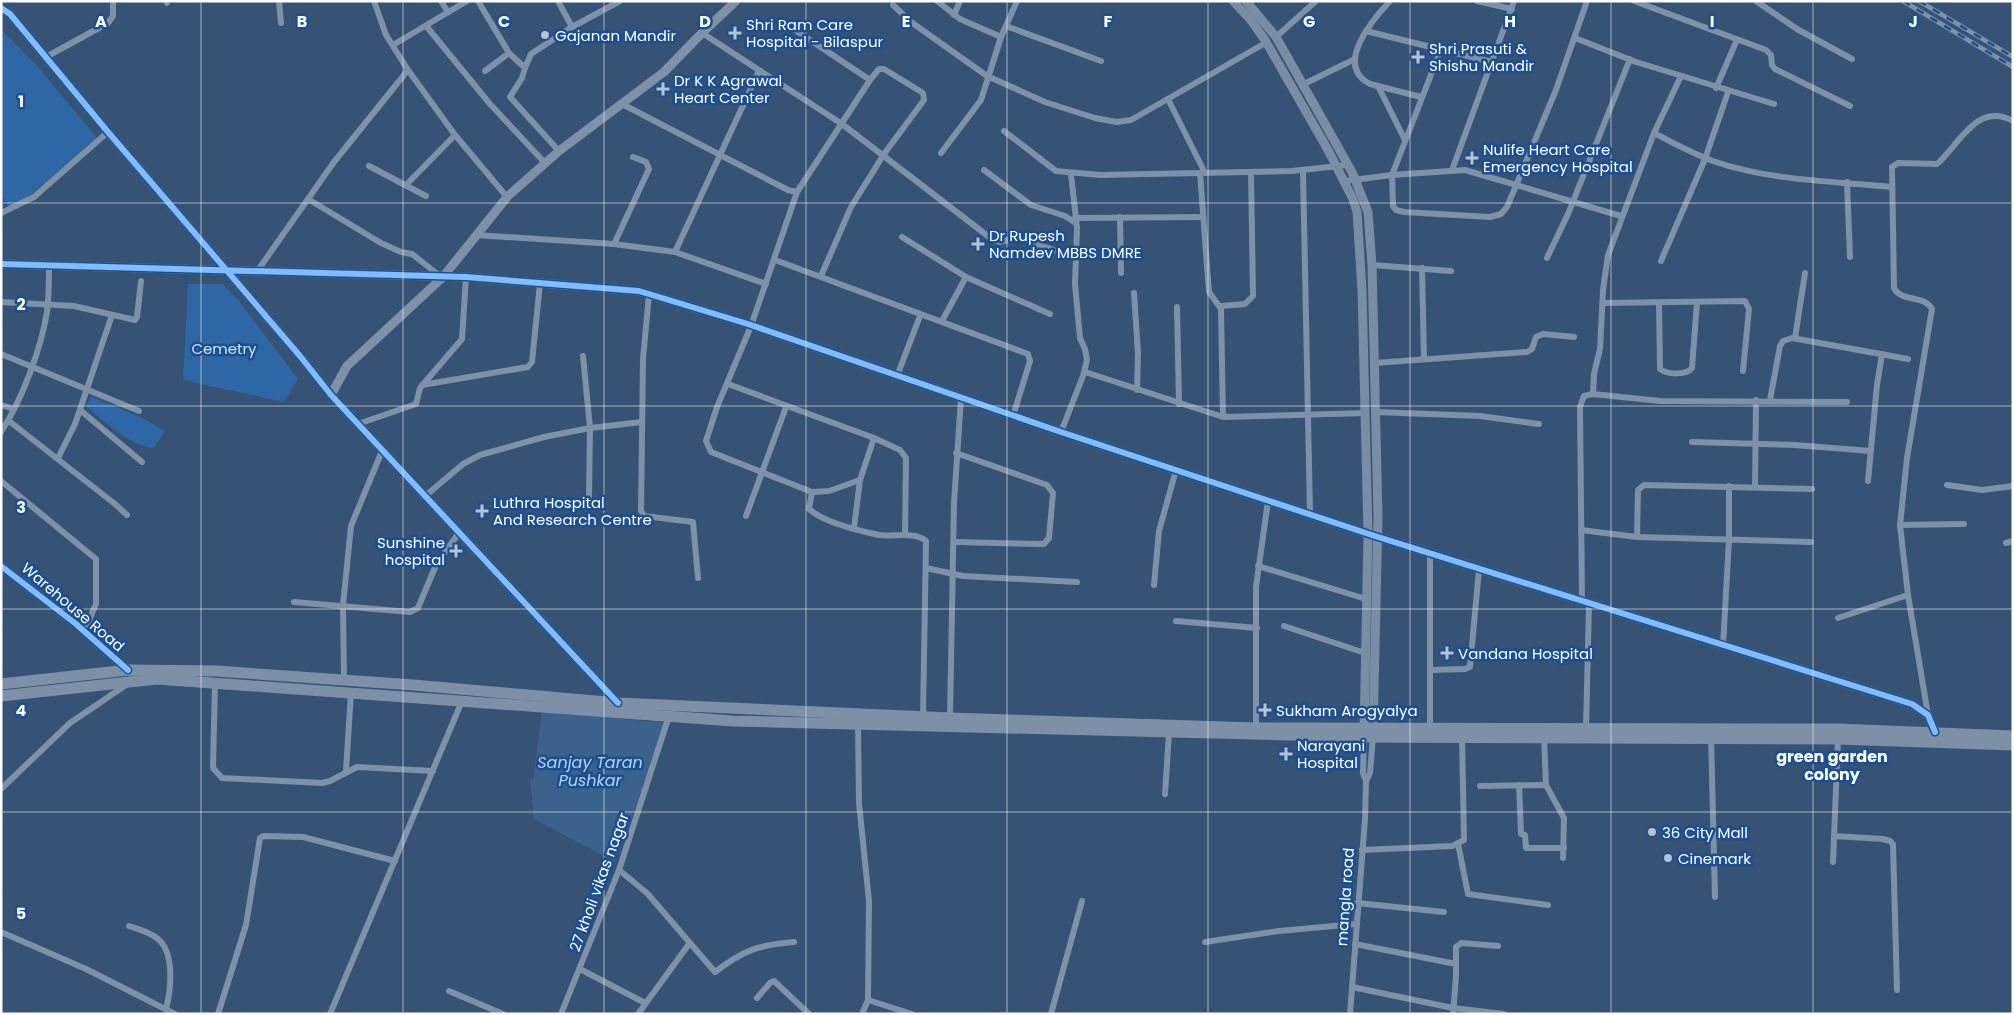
<svg xmlns="http://www.w3.org/2000/svg" width="2014" height="1015" font-family="Poppins,sans-serif">
  <style>
    .green { fill: #2f66a5 }
    .water { fill: #3b618d }
    .lines { fill: none; stroke-linecap: round; stroke-linejoin: round }
    .minor { stroke: #7d92a8; stroke-width: 6 }
    .tertiary { stroke: #7d92a8; stroke-width: 9 }
    .secondary { stroke: #798da4; stroke-width: 9 }
    .trunk { stroke: #7e90a7; stroke-width: 11 }
    .rail-casing { stroke: #7e92a7; stroke-width: 4.5 }
    .rail { stroke: #1b4f8f; stroke-width: 2.5; stroke-dasharray: 8; stroke-linecap: butt }
    .cycleway-casing { stroke: #1b4f8f; stroke-width: 9 }
    .cycleway { stroke: #80bcff; stroke-width: 6 }
    .grid { fill: none; stroke: #fff; stroke-width: 1; stroke-opacity: 0.55 }
    .poi-dot { fill: #b9c2ce; stroke: #1b4f8f; stroke-width: 2 }
    .labels { text-anchor: middle; dominant-baseline: central; stroke-width: 5; stroke-linejoin: round; paint-order: stroke }
    .poi-label { font-size: 15px; fill: #fff; stroke: #1b4f8f; text-anchor: start }
    .park-label { font-size: 15px; fill: #cfe3fa; stroke: #1b4f8f }
    .street-label { font-size: 15px; fill: #fff; stroke: #1b4f8f }
    .neighbourhood-label { font-size: 16px; font-weight: bold; fill: #fff; stroke: #1b4f8f }
    .water-label { font-size: 16px; font-style: italic; fill: #b5d3f5; stroke: #1b4f8f }
    .grid-label { font-size: 16px; text-anchor: middle; font-weight: bold; fill: #fff; stroke: #1b4f8f; stroke-width: 5; stroke-linejoin: round; paint-order: stroke }
  </style>
  <rect width="100%" height="100%" fill="#365274"/>
  <g class="green">
    <polygon points="1,29 39,68 98,139 11,211 1,195"/>
    <polygon points="188,284 223,284 239,301 298,379 284,402 183,380"/>
    <path d="M91,397L141,417L165,431L154,448C129,446 105,422 86,406Z"/>
  </g>
  <polygon class="water" points="542,711 667,723 615,862 534,819 530,777 533,780"/>
  <g class="lines">
    <g class="minor">
      <polyline points="166,1 167,3"/>
      <polyline points="279,1 281,23"/>
      <polyline points="374,1 386,35 408,70 455,135 507,197"/>
      <polyline points="441,1 448,12"/>
      <polyline points="478,1 509,53"/>
      <polyline points="558,1 572,27"/>
      <polyline points="937,1 960,19 1001,37"/>
      <path d="M1390,1C1374,18 1333,65 1370,84L1421,97"/>
      <polyline points="1477,1 1512,9"/>
      <polyline points="1634,1 1766,50 1771,55 1772,65 1775,69 1850,106"/>
      <polyline points="1756,1 1797,29 1852,59"/>
      <polyline points="893,5 911,22 987,76 1045,102 1095,118 1117,122 1131,120 1267,42"/>
      <polyline points="954,15 960,1"/>
      <polyline points="1006,26 1101,61"/>
      <polyline points="427,27 490,104 545,163"/>
      <polyline points="795,30 870,80"/>
      <polyline points="1366,31 1492,62"/>
      <polyline points="702,33 842,124 993,240 999,242 1019,238 1077,258"/>
      <polyline points="1276,37 1316,1"/>
      <polyline points="1575,38 1636,62 1774,104"/>
      <polyline points="393,45 467,1"/>
      <polyline points="1441,49 1392,175 1393,206 1396,210 1404,212 1490,217 1501,214 1507,207 1556,90 1587,1"/>
      <polyline points="46,57 108,23 113,16 113,1"/>
      <polyline points="525,68 531,54 572,27 620,1"/>
      <polyline points="485,71 509,53 525,68 522,78 510,97 559,151"/>
      <polyline points="1302,85 1355,59"/>
      <polyline points="1378,86 1405,140"/>
      <polyline points="1716,88 1737,40"/>
      <polyline points="1168,99 1205,173"/>
      <polyline points="622,104 788,190 797,192"/>
      <polyline points="1004,131 1056,171 1100,175 1292,171 1348,165"/>
      <path d="M1654,133C1673,143 1693,154 1713,161C1770,181 1833,181 1892,187"/>
      <polyline points="941,153 981,100 1001,37 1017,1"/>
      <polyline points="369,166 426,196"/>
      <polyline points="984,170 1031,205 1065,216 1076,223"/>
      <polyline points="1452,170 1514,1"/>
      <polyline points="1303,171 1310,514"/>
      <polyline points="1200,173 1209,292 1221,309 1223,417"/>
      <polyline points="1345,181 1392,175 1465,170 1621,216"/>
      <polyline points="1847,182 1850,257"/>
      <polyline points="406,185 455,135"/>
      <polyline points="308,199 381,243 401,252 412,254 440,276"/>
      <polyline points="1,213 34,197 108,132"/>
      <polyline points="1120,217 1121,273"/>
      <polyline points="1075,218 1203,217"/>
      <polyline points="476,235 614,244 675,252 766,284"/>
      <polyline points="902,237 966,277 1050,314"/>
      <polyline points="614,244 649,169 646,162 633,157"/>
      <polyline points="675,252 759,71"/>
      <polyline points="1547,258 1568,214 1630,59"/>
      <polyline points="775,260 1028,354 1030,361 1013,416"/>
      <polyline points="1661,261 1705,159 1728,92"/>
      <polyline points="1372,265 1451,271"/>
      <polyline points="1422,268 1424,359"/>
      <polyline points="258,270 334,162 408,70"/>
      <polyline points="821,276 851,207 884,154 924,100 923,93 884,69 879,69 870,80 797,192 751,326 717,407 706,441 711,452 812,492 829,491 860,480"/>
      <polyline points="1134,293 1138,353 1137,390"/>
      <polyline points="649,294 643,359 641,511 644,516 693,522 698,578"/>
      <polyline points="1,302 74,306 135,320 137,317 141,281"/>
      <polyline points="1603,303 1745,301 1749,309 1743,371"/>
      <path d="M1659,304L1660,369C1667,375 1687,375 1692,368L1697,302"/>
      <polyline points="1221,306 1245,304 1253,296 1251,172"/>
      <polyline points="1177,307 1179,404"/>
      <polyline points="942,321 966,277"/>
      <polyline points="1795,338 1805,273"/>
      <polyline points="1,354 139,411"/>
      <polyline points="583,356 590,428 589,498"/>
      <polyline points="1375,363 1527,352 1532,349 1536,337 1543,334 1574,337"/>
      <polyline points="1085,372 1223,417 1366,413"/>
      <polyline points="897,376 920,316"/>
      <polyline points="728,384 874,438 900,450 906,458 905,535"/>
      <polyline points="422,385 528,367 532,362 540,283"/>
      <polyline points="1593,394 1594,374 1600,349 1603,290 1608,255 1654,133 1681,76"/>
      <polyline points="1770,400 1780,346 1783,341 1792,338 1908,359"/>
      <polyline points="1,405 14,409"/>
      <polyline points="80,410 142,462"/>
      <polyline points="1376,412 1480,416 1539,424"/>
      <polyline points="9,421 115,504 127,515"/>
      <polyline points="358,424 416,404 420,388 462,339 466,277"/>
      <path d="M1,432C22,400 41,349 47,312C49,296 49,280 49,265"/>
      <polyline points="1061,432 1083,376 1087,360 1085,349 1080,338 1075,284 1077,228 1071,174"/>
      <polyline points="1692,442 1795,445 1870,451"/>
      <polyline points="58,458 75,424 112,315"/>
      <polyline points="1,481 96,559 96,604 84,632"/>
      <polyline points="1868,481 1877,385 1882,354"/>
      <polyline points="1947,485 1982,490 2013,486"/>
      <polyline points="1755,487 1756,400"/>
      <path d="M812,492L809,509C823,522 860,531 879,535C893,537 915,531 926,541L923,717"/>
      <polyline points="424,497 463,464 480,455 544,437 590,428 642,422"/>
      <polyline points="746,516 786,407"/>
      <polyline points="1900,525 1964,524"/>
      <polyline points="854,528 860,480 874,438"/>
      <polyline points="1581,530 1637,537 1811,542"/>
      <polyline points="1637,537 1638,490 1644,485 1812,489"/>
      <polyline points="954,542 1044,544 1049,538 1053,493 1047,485 956,453"/>
      <polyline points="2006,543 2013,541"/>
      <polyline points="1258,566 1366,599"/>
      <polyline points="926,568 963,576 1077,582"/>
      <polyline points="1154,585 1159,531 1176,470"/>
      <polyline points="1582,601 1580,407 1584,396 1593,394 1660,401 1847,402"/>
      <polyline points="294,602 410,612 418,608 436,565 458,534"/>
      <polyline points="1838,618 1908,595"/>
      <polyline points="1176,621 1257,628"/>
      <polyline points="1284,626 1365,653"/>
      <polyline points="1723,646 1729,540 1729,486"/>
      <polyline points="1430,670 1465,669 1470,667 1479,569"/>
      <polyline points="344,679 343,605 351,526 382,451"/>
      <polyline points="215,683 213,768 222,778 322,783 330,781 357,767 433,771"/>
      <path d="M1928,715L1908,595L1900,525L1907,458L1932,309C1925,295 1900,302 1894,288L1892,167L1898,163L1937,164C1959,145 1977,101 2013,121"/>
      <polyline points="950,718 954,503 961,398"/>
      <polyline points="858,722 859,803 869,901 868,1000 862,1014"/>
      <polyline points="1256,728 1256,587 1268,501"/>
      <polyline points="1430,728 1430,553"/>
      <polyline points="1586,728 1589,604"/>
      <polyline points="1711,735 1715,897"/>
      <polyline points="1364,737 1363,773 1366,781"/>
      <polyline points="1544,737 1546,785 1564,818 1563,858"/>
      <polyline points="346,771 351,692"/>
      <polyline points="1519,785 1521,834 1525,835 1526,848 1564,848"/>
      <polyline points="1480,786 1546,785"/>
      <polyline points="1,789 70,723 126,685"/>
      <polyline points="1165,794 1169,733"/>
      <polyline points="1834,836 1883,839 1890,841 1893,844 1897,990"/>
      <polyline points="1458,844 1468,894 1548,905"/>
      <polyline points="1362,850 1452,846 1464,840 1462,737"/>
      <polyline points="1833,862 1838,739"/>
      <path d="M619,870L647,893L715,972C744,950 758,945 794,942"/>
      <polyline points="1357,903 1444,912"/>
      <path d="M129,926C138,929 150,932 158,939C175,953 171,990 166,1009"/>
      <polyline points="1,932 86,969 175,1014"/>
      <polyline points="1205,942 1279,931 1356,924"/>
      <polyline points="1355,944 1456,964"/>
      <polyline points="580,969 645,1003"/>
      <polyline points="1352,987 1453,1008 1504,1014"/>
      <polyline points="449,991 503,1014"/>
      <polyline points="757,998 770,983 774,981 809,1014"/>
      <polyline points="868,1000 912,1014"/>
      <polyline points="218,1014 246,925 260,838 264,836 303,837 395,861"/>
      <polyline points="330,1014 462,701"/>
      <polyline points="561,1014 619,870 669,716"/>
      <polyline points="638,1014 689,944"/>
      <polyline points="1051,1014 1082,901"/>
      <polyline points="1350,1014 1365,819 1366,781 1370,773 1373,737"/>
      <polyline points="1453,1014 1456,976 1456,947 1461,943 1498,946"/>
    </g>
    <g class="tertiary">
      <polyline points="1,8 10,14 108,132 300,356 331,395 618,703"/>
      <polyline points="1,264 466,277 639,291 748,324 1061,432 1378,537 1912,704 1928,715 1935,732"/>
      <polyline points="331,395 347,366 443,277 507,197 559,151 664,72 702,33 736,1"/>
      <polyline points="1,566 76,624 128,670"/>
    </g>
    <g class="secondary">
      <polyline points="1233,1 1250,19 1265,40 1328,150 1353,199 1357,212 1362,289 1368,534 1364,733"/>
      <polyline points="1246,1 1276,37 1352,172 1368,212 1372,265 1378,516 1373,734"/>
    </g>
    <g class="trunk">
      <polyline points="1,684 128,670 216,671 414,685 618,703 950,718 1256,728 1838,729 2013,736"/>
      <polyline points="1,696 157,679 733,721 1373,737 1838,739 2013,745"/>
    </g>
    <defs>
      <g id="rail">
        <polyline points="1903,1 2013,67"/>
        <polyline points="1919,1 2013,57"/>
      </g>
    </defs>
    <use href="#rail" class="rail-casing"/>
    <use href="#rail" class="rail"/>
    <defs>
      <g id="cycleway">
        <polyline points="1,8 10,14 108,132 300,356 331,395 618,703"/>
        <polyline points="1,264 466,277 639,291 748,324 1061,432 1378,537 1912,704 1928,715 1935,732"/>
        <polyline points="1,566 76,624 128,670"/>
      </g>
    </defs>
    <use href="#cycleway" class="cycleway-casing"/>
    <use href="#cycleway" class="cycleway"/>
  </g>
  <path class="grid" d="M201,1V1014M403,1V1014M604,1V1014M806,1V1014M1007,1V1014M1208,1V1014M1410,1V1014M1611,1V1014M1813,1V1014M1,203H2013M1,406H2013M1,609H2013M1,812H2013"/>
  <g class="poi-dot">
    <path d="M732.5 25.5h5v5h5v5h-5v5h-5v-5h-5v-5h5z"/>
    <circle cx="545" cy="35" r="5"/>
    <path d="M1415.5 49.5h5v5h5v5h-5v5h-5v-5h-5v-5h5z"/>
    <path d="M660.5 81.5h5v5h5v5h-5v5h-5v-5h-5v-5h5z"/>
    <path d="M1469.5 150.5h5v5h5v5h-5v5h-5v-5h-5v-5h5z"/>
    <path d="M975.5 236.5h5v5h5v5h-5v5h-5v-5h-5v-5h5z"/>
    <path d="M479.5 503.5h5v5h5v5h-5v5h-5v-5h-5v-5h5z"/>
    <path d="M453.5 543.5h5v5h5v5h-5v5h-5v-5h-5v-5h5z"/>
    <path d="M1444.5 645.5h5v5h5v5h-5v5h-5v-5h-5v-5h5z"/>
    <path d="M1262.5 702.5h5v5h5v5h-5v5h-5v-5h-5v-5h5z"/>
    <path d="M1283.5 746.5h5v5h5v5h-5v5h-5v-5h-5v-5h5z"/>
    <circle cx="1652" cy="832" r="5"/>
    <circle cx="1668" cy="858" r="5"/>
  </g>
  <g class="labels">
    <g class="poi-label">
      <text x="746" y="24">Shri Ram Care<tspan x="746" dy="17">Hospital - Bilaspur</tspan></text>
      <text x="555" y="35">Gajanan Mandir</text>
      <text x="1429" y="48">Shri Prasuti &amp;<tspan x="1429" dy="17">Shishu Mandir</tspan></text>
      <text x="674" y="80">Dr K K Agrawal<tspan x="674" dy="17">Heart Center</tspan></text>
      <text x="1483" y="149">Nulife Heart Care<tspan x="1483" dy="17">Emergency Hospital</tspan></text>
      <text x="989" y="235">Dr Rupesh<tspan x="989" dy="17">Namdev MBBS DMRE</tspan></text>
      <text x="493" y="502">Luthra Hospital<tspan x="493" dy="17">And Research Centre</tspan></text>
      <text x="445" y="542" text-anchor="end">Sunshine<tspan x="445" dy="17">hospital</tspan></text>
      <text x="1458" y="653">Vandana Hospital</text>
      <text x="1276" y="710">Sukham Arogyalya</text>
      <text x="1297" y="745">Narayani<tspan x="1297" dy="17">Hospital</tspan></text>
      <text x="1662" y="832">36 City Mall</text>
      <text x="1678" y="858">Cinemark</text>
    </g>
    <g class="park-label">
      <text x="224" y="348">Cemetry</text>
    </g>
    <g class="street-label">
      <text transform="translate(73 607) rotate(40)">Warehouse Road</text>
      <text transform="translate(599 882) rotate(-70)">27 kholi vikas nagar</text>
      <text transform="translate(1345 897) rotate(-86)">mangla road</text>
    </g>
    <g class="neighbourhood-label">
      <text x="1832" y="756">green garden<tspan x="1832" dy="18">colony</tspan></text>
    </g>
    <g class="water-label">
      <text x="590" y="762">Sanjay Taran<tspan x="590" dy="18">Pushkar</tspan></text>
    </g>
  </g>
  <g class="grid-label">
    <text x="101" y="27">A</text>
    <text x="302" y="27">B</text>
    <text x="504" y="27">C</text>
    <text x="705" y="27">D</text>
    <text x="906" y="27">E</text>
    <text x="1108" y="27">F</text>
    <text x="1309" y="27">G</text>
    <text x="1510" y="27">H</text>
    <text x="1712" y="27">I</text>
    <text x="1913" y="27">J</text>
    <text x="21" y="107">1</text>
    <text x="21" y="310">2</text>
    <text x="21" y="513">3</text>
    <text x="21" y="716">4</text>
    <text x="21" y="919">5</text>
  </g>
  <rect width="2014" height="1015" fill="none" stroke="#ffffff" stroke-width="5"/>
</svg>
